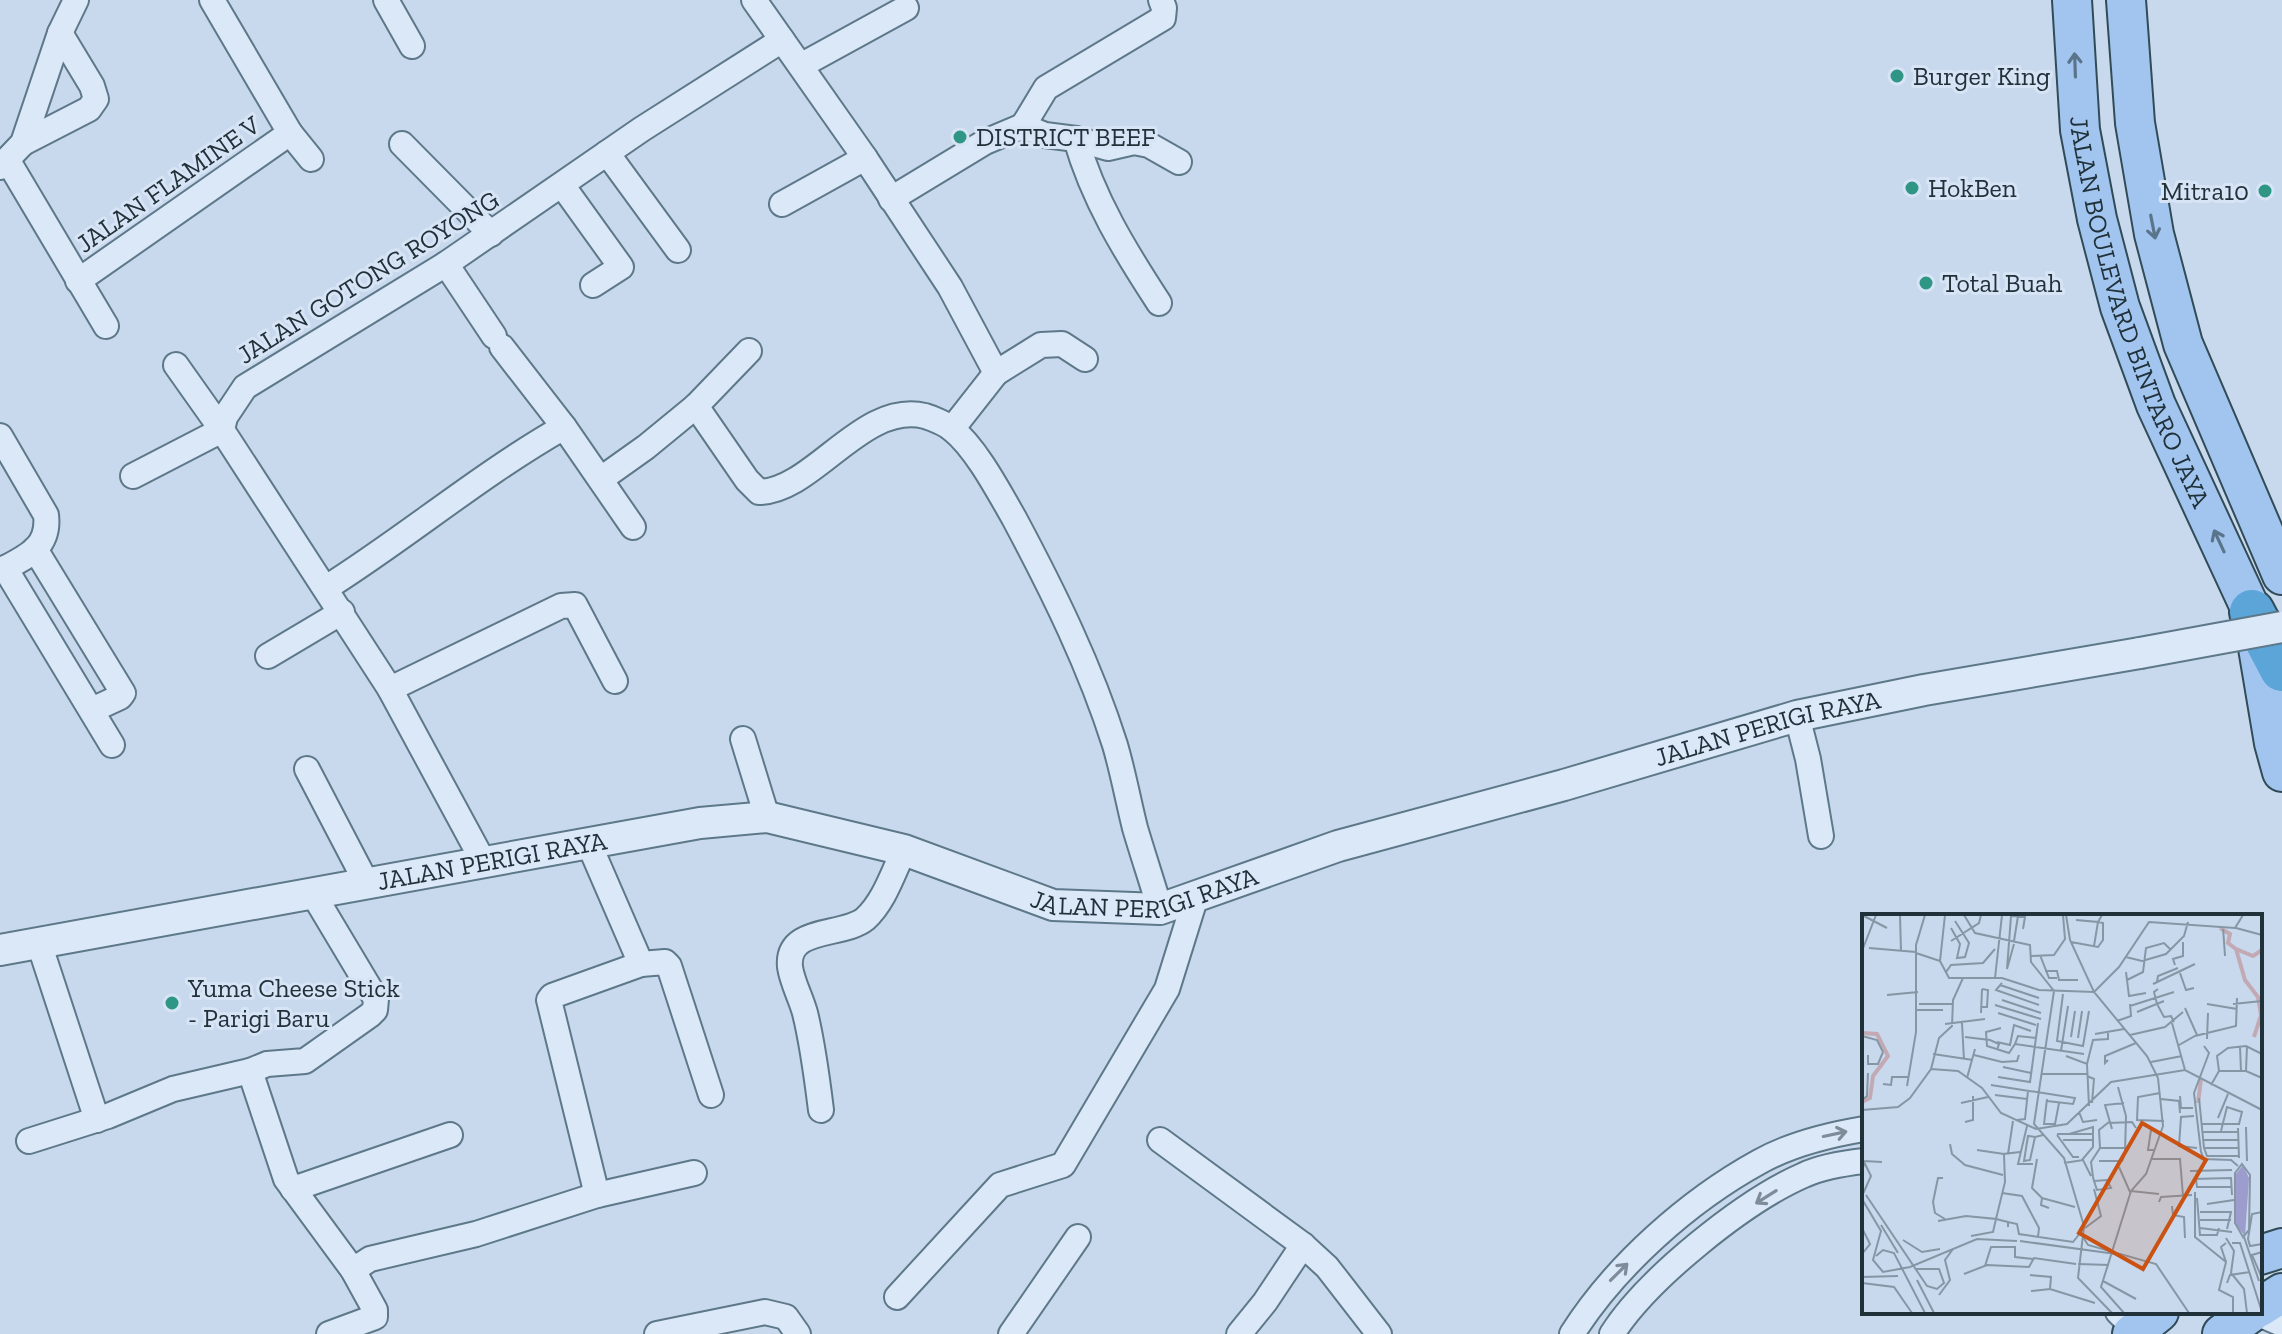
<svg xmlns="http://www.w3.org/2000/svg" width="2282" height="1334" font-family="'Zilla Slab',serif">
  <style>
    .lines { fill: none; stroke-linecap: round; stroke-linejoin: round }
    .minor-casing { stroke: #5d7889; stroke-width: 28 }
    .tertiary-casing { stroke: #5d7889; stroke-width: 34 }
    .primary-casing { stroke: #314b57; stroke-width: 42 }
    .motorway-casing { stroke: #314b57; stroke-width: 48 }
    .minor { stroke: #dbe8f8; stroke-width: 24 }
    .tertiary { stroke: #dbe8f8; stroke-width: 30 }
    .primary { stroke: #a2c5ef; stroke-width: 38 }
    .motorway { stroke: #5ca5d9; stroke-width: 44 }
    .tertiary-bridge-casing { stroke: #5d7889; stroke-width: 34; stroke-linecap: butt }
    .tertiary-bridge { stroke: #dbe8f8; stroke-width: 30 }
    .oneway { stroke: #5a748b }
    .oneway2 { stroke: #7e8c99 }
    .poi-dot { fill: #2f9686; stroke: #d7e4f5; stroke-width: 3 }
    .labels { text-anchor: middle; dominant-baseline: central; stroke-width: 6; stroke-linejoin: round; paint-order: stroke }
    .poi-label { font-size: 26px; fill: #20313a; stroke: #d7e4f5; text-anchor: start }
    .street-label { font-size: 26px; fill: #20313a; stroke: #d7e4f5 }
    .inset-river { fill: none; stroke: #c2a9b4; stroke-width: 4 }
    .inset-road { fill: none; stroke: #8596a5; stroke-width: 2 }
    .view { fill: #ca5313; fill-opacity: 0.15; stroke: #ca5313; stroke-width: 4 }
    .inset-edge { fill: none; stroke: #20313a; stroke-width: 4 }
  </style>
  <rect width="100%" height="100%" fill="#c8d9ed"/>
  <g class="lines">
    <defs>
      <g id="minor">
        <polyline points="212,0 290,133 311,159"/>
        <polyline points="386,0 412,46"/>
        <polyline points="754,0 865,158 950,287 996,373 1041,345 1062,344 1085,359"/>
        <polyline points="802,65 906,8"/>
        <polyline points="1023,126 1046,88 1163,18 1164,8 1161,0"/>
        <path d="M1076,139C1093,199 1125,251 1159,303"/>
        <polyline points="23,143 89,109 96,99 92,86 60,33"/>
        <polyline points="402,144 491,234"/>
        <polyline points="607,153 678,250"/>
        <polyline points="8,161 106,326"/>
        <polyline points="0,167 23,143 60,33 76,0"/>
        <polyline points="562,185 621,267 593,285"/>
        <polyline points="891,199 985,142 1023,126 1045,135 1076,139 1108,148 1134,142 1149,145 1179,162"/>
        <polyline points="782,204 865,158"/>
        <polyline points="446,264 494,336"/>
        <polyline points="78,281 290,133"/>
        <polyline points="502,347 564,427"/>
        <path d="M696,406L747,480L759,492C814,491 862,401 925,416C932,418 946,424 952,429C976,448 999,492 1014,518C1053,591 1090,666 1115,745C1123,772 1128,800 1135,828C1143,855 1152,882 1160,909"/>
        <polyline points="952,429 996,373"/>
        <path d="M0,436L46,515C50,548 26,557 0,571"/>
        <polyline points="133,476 222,430 176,365"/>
        <polyline points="601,479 646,447 696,406 749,351"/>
        <polyline points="35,549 123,693 120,697 92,710"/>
        <polyline points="5,568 112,745"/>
        <path d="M326,588C407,537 481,474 564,427L633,527"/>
        <polyline points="268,656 342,612"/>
        <polyline points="390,689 561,606 575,605 615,681"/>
        <polyline points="1797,716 1808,759 1821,836"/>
        <polyline points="743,739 767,817"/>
        <polyline points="307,769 366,882"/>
        <polyline points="589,844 641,964"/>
        <polyline points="483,861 390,689 222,430 225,417 245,387 446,264 642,129 782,40"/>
        <polyline points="39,943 97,1120"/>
        <polyline points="250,1071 286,1179 353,1270 375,1310 375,1317 329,1334"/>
        <path d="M821,1110C817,1078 813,1045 805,1013C801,998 792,982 790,967C786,926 843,937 865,919C884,902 893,873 904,850"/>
        <polyline points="1160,1140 1303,1245"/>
        <polyline points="29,1141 108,1116 173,1089 250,1071 267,1064 305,1061 370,1015 375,1010 376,999 312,892"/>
        <polyline points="293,1189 450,1135"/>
        <polyline points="597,1195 549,1000 552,996 641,964 665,962 669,966 711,1095"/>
        <polyline points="353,1270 370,1259 476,1234 597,1195 694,1173"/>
        <polyline points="897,1297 1000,1185 1063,1165 1167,989 1196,896"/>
        <polyline points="2118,1312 2135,1329"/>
        <polyline points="2254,1312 2282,1324"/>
        <polyline points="657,1334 765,1312 786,1317 798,1334"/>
        <polyline points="1011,1334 1078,1237"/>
        <polyline points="1239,1334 1265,1302 1303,1245 1327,1267 1379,1334"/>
        <path d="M1572,1334C1615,1266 1688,1201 1759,1162C1791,1144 1828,1135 1864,1129"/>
        <path d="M1612,1334C1647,1279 1744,1201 1804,1175C1821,1167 1846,1163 1864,1161"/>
      </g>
      <g id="tertiary">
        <path id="s1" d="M0,950L700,823L767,817L904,850L1053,905L1160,909L1338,846L1564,785L1797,716L1924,690L2140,653"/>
      </g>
      <g id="primary">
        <path id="s2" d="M2072,0L2080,130L2097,219L2120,307L2156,405L2252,612L2274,743L2282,772"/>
        <polyline points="2126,0 2135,123 2154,234 2183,344 2282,575"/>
        <polyline points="2260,1255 2282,1248"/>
        <polyline points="2260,1307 2282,1293"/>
        <polyline points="2132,1334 2159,1312"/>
        <polyline points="2222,1334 2252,1312"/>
      </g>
      <polyline id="motorway" points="2252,612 2282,669"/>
    </defs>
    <use href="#minor" class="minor-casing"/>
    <use href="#tertiary" class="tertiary-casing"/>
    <use href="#primary" class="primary-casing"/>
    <use href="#motorway" class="motorway-casing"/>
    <use href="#minor" class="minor"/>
    <use href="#tertiary" class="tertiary"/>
    <use href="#primary" class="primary"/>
    <use href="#motorway" class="motorway"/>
    <defs>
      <polyline id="tertiary-bridge" points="2140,653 2282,627"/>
    </defs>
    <use href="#tertiary-bridge" class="tertiary-bridge-casing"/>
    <use href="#tertiary-bridge" class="tertiary-bridge"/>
  </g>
  <defs><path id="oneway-shaft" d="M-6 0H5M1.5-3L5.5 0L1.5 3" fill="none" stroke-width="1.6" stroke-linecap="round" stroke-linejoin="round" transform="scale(2)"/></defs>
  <g class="oneway">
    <use href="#oneway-shaft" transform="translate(2075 65) rotate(-92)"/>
    <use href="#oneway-shaft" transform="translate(2153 227) rotate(79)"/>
    <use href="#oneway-shaft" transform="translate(2219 541) rotate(-115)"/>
  </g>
  <g class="oneway2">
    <use href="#oneway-shaft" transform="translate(1835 1134) rotate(-12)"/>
    <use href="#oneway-shaft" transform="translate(1766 1197) rotate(148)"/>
    <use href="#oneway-shaft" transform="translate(1619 1272) rotate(-45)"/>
  </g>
  <g class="poi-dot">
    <circle cx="1897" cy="76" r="8"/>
    <circle cx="960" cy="137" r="8"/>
    <circle cx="1912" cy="188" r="8"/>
    <circle cx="2265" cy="191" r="8"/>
    <circle cx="1926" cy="283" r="8"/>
    <circle cx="172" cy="1003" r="8"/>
  </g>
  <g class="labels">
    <g class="poi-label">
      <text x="1913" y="76">Burger King</text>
      <text x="976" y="137">DISTRICT BEEF</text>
      <text x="1928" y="188">HokBen</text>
      <text x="2249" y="191" text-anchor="end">Mitra10</text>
      <text x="1942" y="283">Total Buah</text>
      <text x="188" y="988">Yuma Cheese Stick<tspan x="188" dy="30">- Parigi Baru</tspan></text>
    </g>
    <g class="street-label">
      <text transform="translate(168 184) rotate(-35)">JALAN FLAMINE V</text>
      <text transform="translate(368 277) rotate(-32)">JALAN GOTONG ROYONG</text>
      <text stroke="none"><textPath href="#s2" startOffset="322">JALAN BOULEVARD BINTARO JAYA</textPath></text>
      <text stroke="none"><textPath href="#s1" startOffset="1820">JALAN PERIGI RAYA</textPath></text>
      <text stroke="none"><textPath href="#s1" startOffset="500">JALAN PERIGI RAYA</textPath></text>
      <text stroke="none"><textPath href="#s1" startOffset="1172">JALAN PERIGI RAYA</textPath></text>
    </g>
  </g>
  <g transform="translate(1862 914)">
    <rect width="400" height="400" fill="#c8d9ed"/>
    <path d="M381,251L387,264L383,322L374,311V260Z" fill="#9c9dcc"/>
    <path class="inset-river" d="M358,14L368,20L366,29L374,35L391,42L400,36M374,35L383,66L396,83L399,101L392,123M0,119L15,120L26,142L11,162L8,184L0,188M336,189L339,165"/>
    <path class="inset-road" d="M0,1L25,14M38,1L39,37M102,1L113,19L168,31L169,48L192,77L172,210L202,244L222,312L216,364L250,399M204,1L208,26L232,78L285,142L296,164M214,6L236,8L232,32M361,13L363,42M89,14L98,30L95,44L103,43L107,29L93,7M374,14L400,21M89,27L117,9L119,1M152,27L156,2M209,28L236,33L241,26V9L236,8L240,1M7,34L54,38M0,37L14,1M54,39L78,47M178,41L187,64H195M169,42L192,41L203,25L201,1M264,43L280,47L304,40L322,22L326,8M78,47L87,64H140L177,76L232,78L257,53L287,8L373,14L381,1M78,47L83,1M313,51L311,45L321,42V28M145,55L149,2L163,3L161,15M145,55L152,30M183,57H195L197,66H216M84,58L89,51L121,49L133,35M264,58L267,82L284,79M318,59L324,76L332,74M133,64L140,1M265,66L281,58L284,34L302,29L309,36M295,68L296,62L316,54M140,69L134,76L177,91M291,70L333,50M138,71L177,84M296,75L292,78L295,90L302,103L309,102L312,108M201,80L195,127L221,132L227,97M25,81L56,78M140,86L179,99M57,90H91M345,90L375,95M371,90L400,87M133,91L179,105M268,92L312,78M119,93H125L126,76L120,75M323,94L335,121M54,96H81M275,98L302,87M119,99L120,75M136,99L174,111M255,107L269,102L268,90M100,109L102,146M310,109L323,156M83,110L123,105M139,114L124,118L125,132L147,139L153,130M233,120L262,115M268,121L303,113L321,98M0,122L15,126L21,138M103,123L128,126L137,130L135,136M209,123L213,97M174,124L156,122L153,130L222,140M216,124L220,97M345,125L346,99M135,128L148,131L152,111L169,117M317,131L333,122L374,112L375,84M342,132L347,139L332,179L339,238L342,245L369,246L376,252M378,133L379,157M199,137L206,92M71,140L111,146M6,141V150H16L21,138M112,141L140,148L155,147L157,141M204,142L225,150L231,126L246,125V119M246,146L243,149V142L274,129M289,148L320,142M225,150L227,192M141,153L169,159M69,155L96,157L120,174L139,199L174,215L205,210L249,168L323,156L400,196M357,157H384L400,164M384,157L385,132M180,160H225M225,162L232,165L230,189M136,163L168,168L176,109M105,164L113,135M21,170L29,171L30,163H46M129,171L213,184L211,190L185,187M349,171L357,157L355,142L366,134L384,132L400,140M45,172L54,118V31L63,1M298,179L276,183L275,206L302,207M133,181L165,185M318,182L319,194H331M337,184L342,234M185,185L182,210H193L197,189M299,185L317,187L318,199M0,186L5,182L6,159M99,189L126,183M0,196L36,193L48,184L69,155L77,124L90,112L91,86L101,64M217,198L221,208L235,206M332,202L319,203L317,232L335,234M356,204L366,180M155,206L163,205L166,177M103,208L111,206V182M247,209L270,208L274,214M340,210H378M165,212L156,250H171M384,213L385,247M376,214L377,244M250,215L243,191L262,189M289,216L286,236H293M359,217L365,193L380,198L377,210M340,218H376M195,220H231M207,220L231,213V233L220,246M195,221L211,243H217M173,223L166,222L162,247L168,246L173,223L181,221M201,226H231M341,226H376M88,230L90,240L103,251L141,261M238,234H264M342,234L345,242H376M342,234H376M115,236L142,240M146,240L151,207M0,244L9,262L0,282M175,245L170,274L180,284M290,245H318L321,282M237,247H260L263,239L264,202L256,173M202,249L221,246L229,262M380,250L388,261L387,316L381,323L373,309V259ZM257,253L268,278M328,257L370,256M0,261L2,247L20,248M81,264H76L71,288L73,299L83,305M331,265L369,264L370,281M334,265L335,273H370M232,267L245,266L249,274L235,276L232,267L231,263L229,248L238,234L237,216L247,208M269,277L297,280M333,278V323L364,348M140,279L160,282L177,314L176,323M4,281L65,372L75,375L82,369L77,355H54M335,284L338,321H355L357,314M0,285L19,317L11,346L21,358L48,353L115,325L155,327M297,288L299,283L330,281M345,290L372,286M310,292L311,301L322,303L323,324M187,294L179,291L180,284L213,293M338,298H369L365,315M400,298L390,300L386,325L388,332L400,330M338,306H369M76,307L104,302L134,305L131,318L109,322M146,308L134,305L143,268L142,240L158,238M19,311L36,339M146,313V308L155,310L157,320L211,328L219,318M0,314L8,330L0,340M223,314L239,302L232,275M338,314L370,318M221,323L226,331L294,350L327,399M382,323L397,367M364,324L372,337L369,359L382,375L385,399M41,326L60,338L78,335M158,327L254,340M364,329L359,333L364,348L357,376L371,383V399M370,329H378L399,395M400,338L390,341L400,364M14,342L21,336L32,339L63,399M216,350L247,351M123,352L129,333H153V343L171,345M102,360L125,351L167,353L172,344L214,350M168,361L189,363L188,375M0,363L36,362M55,366L72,399M241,367L274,385M0,369L32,373L50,399M365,369L368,361L388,358M169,377L188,375L233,389M77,381L88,366L83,346L91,335M262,399L239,373L269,277L284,260L301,212L296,164"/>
    <path class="view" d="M280,209L344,246L281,355L217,319Z"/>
    <rect width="400" height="400" class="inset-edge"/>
  </g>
</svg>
